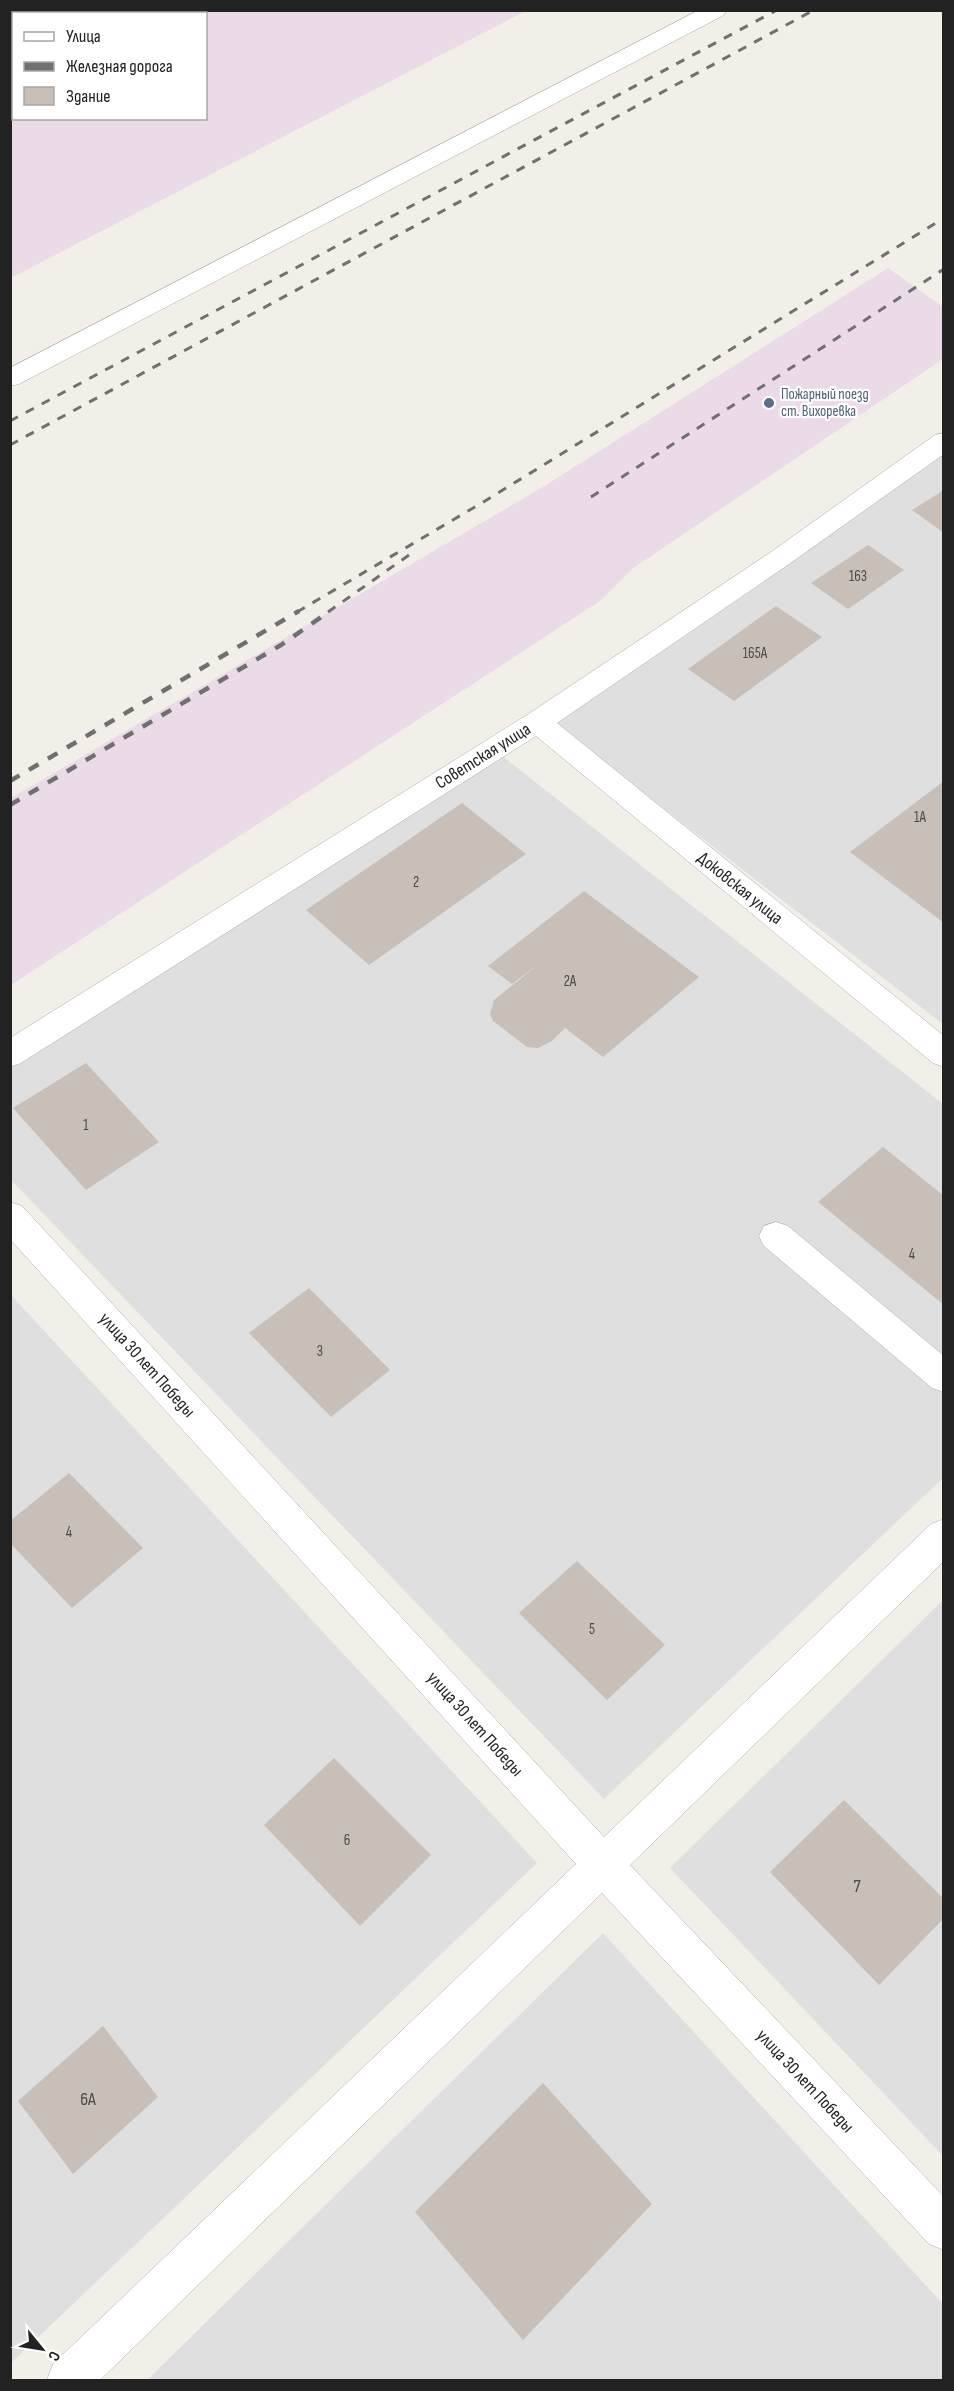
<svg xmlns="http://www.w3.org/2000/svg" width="954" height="2391" font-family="'Sofia Sans Condensed',sans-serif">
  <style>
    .residential { fill: #e0dfdf }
    .industrial { fill: #ebdbe8; fill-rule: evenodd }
    .building { fill: #c7bfb8 }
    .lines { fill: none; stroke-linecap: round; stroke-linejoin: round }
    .minor-casing { stroke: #a9a9a9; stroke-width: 1 }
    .minor { fill: #fff; fill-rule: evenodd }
    .rail-far1 { stroke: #707070; stroke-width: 3; stroke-dasharray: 9 9; stroke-linecap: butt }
    .rail { stroke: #707070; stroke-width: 4.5; stroke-dasharray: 11 11; stroke-linecap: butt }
    .service-dot { fill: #5c6f8a; stroke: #fff; stroke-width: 2 }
    .labels { text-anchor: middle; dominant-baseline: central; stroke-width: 4.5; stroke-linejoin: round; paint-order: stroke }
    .far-service-label { font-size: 15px; fill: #4e5e75; stroke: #fff; text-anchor: start }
    .number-label { font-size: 15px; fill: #4b4948 }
    .street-label { font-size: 18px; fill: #222; stroke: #fff }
    .near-number-label { font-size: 18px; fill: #4b4948 }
  </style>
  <rect width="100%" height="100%" fill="#f2efe9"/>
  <g class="residential">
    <polygon points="943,447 943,1024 541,714"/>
    <polygon points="491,747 943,1104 943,1478 604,1799 11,1180 11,1066"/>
    <polygon points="11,1295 537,1863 11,2363"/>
    <polygon points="943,1600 943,2156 670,1868"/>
    <polygon points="603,1933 943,2304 943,2380 147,2380"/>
  </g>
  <g class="industrial">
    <path d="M11,10H526V11L11,278ZM14,14H206V118H14Z"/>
    <polygon points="888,268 943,307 943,359 632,569 600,601 11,985 11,798 538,490"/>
  </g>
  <g class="building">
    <polygon points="944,490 944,533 912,510"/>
    <polygon points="868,545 904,570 848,609 811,583"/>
    <polygon points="776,606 822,637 734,701 688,669"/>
    <polygon points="944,781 944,923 850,852"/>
    <polygon points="462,803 526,854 369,965 306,910"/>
    <polygon points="584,891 699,977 603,1057 565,1028 552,1041 538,1048 527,1047 493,1021 490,1014 494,1000 540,963 512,984 488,966"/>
    <polygon points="86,1063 159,1142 86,1190 13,1108"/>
    <polygon points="883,1147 944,1196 944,1305 818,1202"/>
    <polygon points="309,1288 390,1370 331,1417 249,1333"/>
    <polygon points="69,1473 143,1548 72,1608 10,1543 10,1521"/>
    <polygon points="577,1561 665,1645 607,1700 519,1613"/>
    <polygon points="334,1758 431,1855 360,1926 264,1825"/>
    <polygon points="844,1800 944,1899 944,1918 879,1985 770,1872"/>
    <polygon points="103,2026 158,2097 73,2174 18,2101"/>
    <polygon points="543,2083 652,2204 523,2340 415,2212"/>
  </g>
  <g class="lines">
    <defs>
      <g id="minor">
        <polygon points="699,10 726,10 724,15 19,384 10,386 10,368"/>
        <polygon points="944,433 944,454 789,564 557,723 944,1036 944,1067 933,1063 536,736 21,1063 10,1067 10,1038 527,715 771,552 935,435"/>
        <polygon points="10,1202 22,1206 604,1837 931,1524 944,1519 944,1561 630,1865 944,2197 944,2250 929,2244 602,1893 100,2380 47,2380 53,2364 576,1864 10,1239"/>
        <polygon points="776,1222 788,1226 944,1356 944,1392 932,1388 764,1246 759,1236 764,1226"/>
      </g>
    </defs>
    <use href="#minor" class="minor-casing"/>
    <use href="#minor" class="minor"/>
    <g class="rail-far1">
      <polyline points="10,421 777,10"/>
      <polyline points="10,445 814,10"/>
      <polyline points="591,497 944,269"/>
      <polyline points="297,612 485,501 944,218"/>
      <polyline points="328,612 409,555"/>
    </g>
    <g class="rail">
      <polyline points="10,781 299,611"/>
      <polyline points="10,805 281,645 330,611"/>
    </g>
  </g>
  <circle class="service-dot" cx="769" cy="403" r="6"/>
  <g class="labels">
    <g class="far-service-label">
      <text x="781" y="394">Пожарный поезд<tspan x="781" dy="17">ст. Вихоревка</tspan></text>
    </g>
    <g class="number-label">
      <text x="858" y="576">163</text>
      <text x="755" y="653">165А</text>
      <text x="920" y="817">1А</text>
      <text x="416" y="882">2</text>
      <text x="570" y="981">2А</text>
      <text x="86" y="1125">1</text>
      <text x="912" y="1254">4</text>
      <text x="320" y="1351">3</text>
      <text x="69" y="1532">4</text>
      <text x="592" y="1629">5</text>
      <text x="347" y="1840">6</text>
    </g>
    <g class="street-label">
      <text transform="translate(483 756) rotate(-32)">Советская улица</text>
      <text transform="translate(740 888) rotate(39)">Доковская улица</text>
      <text transform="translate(147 1365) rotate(48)">улица 30 лет Победы</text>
      <text transform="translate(475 1724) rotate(48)">улица 30 лет Победы</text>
      <text transform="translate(805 2081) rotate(47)">улица 30 лет Победы</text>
    </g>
    <g class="near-number-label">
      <text x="857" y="1886">7</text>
      <text x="88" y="2099">6А</text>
    </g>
  </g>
  <rect width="954" height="2391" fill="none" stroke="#222222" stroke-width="24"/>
  <rect x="12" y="12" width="195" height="108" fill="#ffffff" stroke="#a7a7a7" stroke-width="1.5"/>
  <rect x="24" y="32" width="30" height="9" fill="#ffffff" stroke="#a7a7a7" stroke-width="1.5"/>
  <text x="66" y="42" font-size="18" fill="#222222">Улица</text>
  <rect x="24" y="62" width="30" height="9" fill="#707070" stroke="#a7a7a7" stroke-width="1.5"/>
  <text x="66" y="72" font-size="18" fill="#222222">Железная дорога</text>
  <rect x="24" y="87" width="30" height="18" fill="#c7bfb8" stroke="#a7a7a7" stroke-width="1.5"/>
  <text x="66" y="102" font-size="18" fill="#222222">Здание</text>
  <g transform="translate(42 2349) rotate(120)" stroke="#ffffff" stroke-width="4.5" paint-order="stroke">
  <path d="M0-4.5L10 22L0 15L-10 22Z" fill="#222222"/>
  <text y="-9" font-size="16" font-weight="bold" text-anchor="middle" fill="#222222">С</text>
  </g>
</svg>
